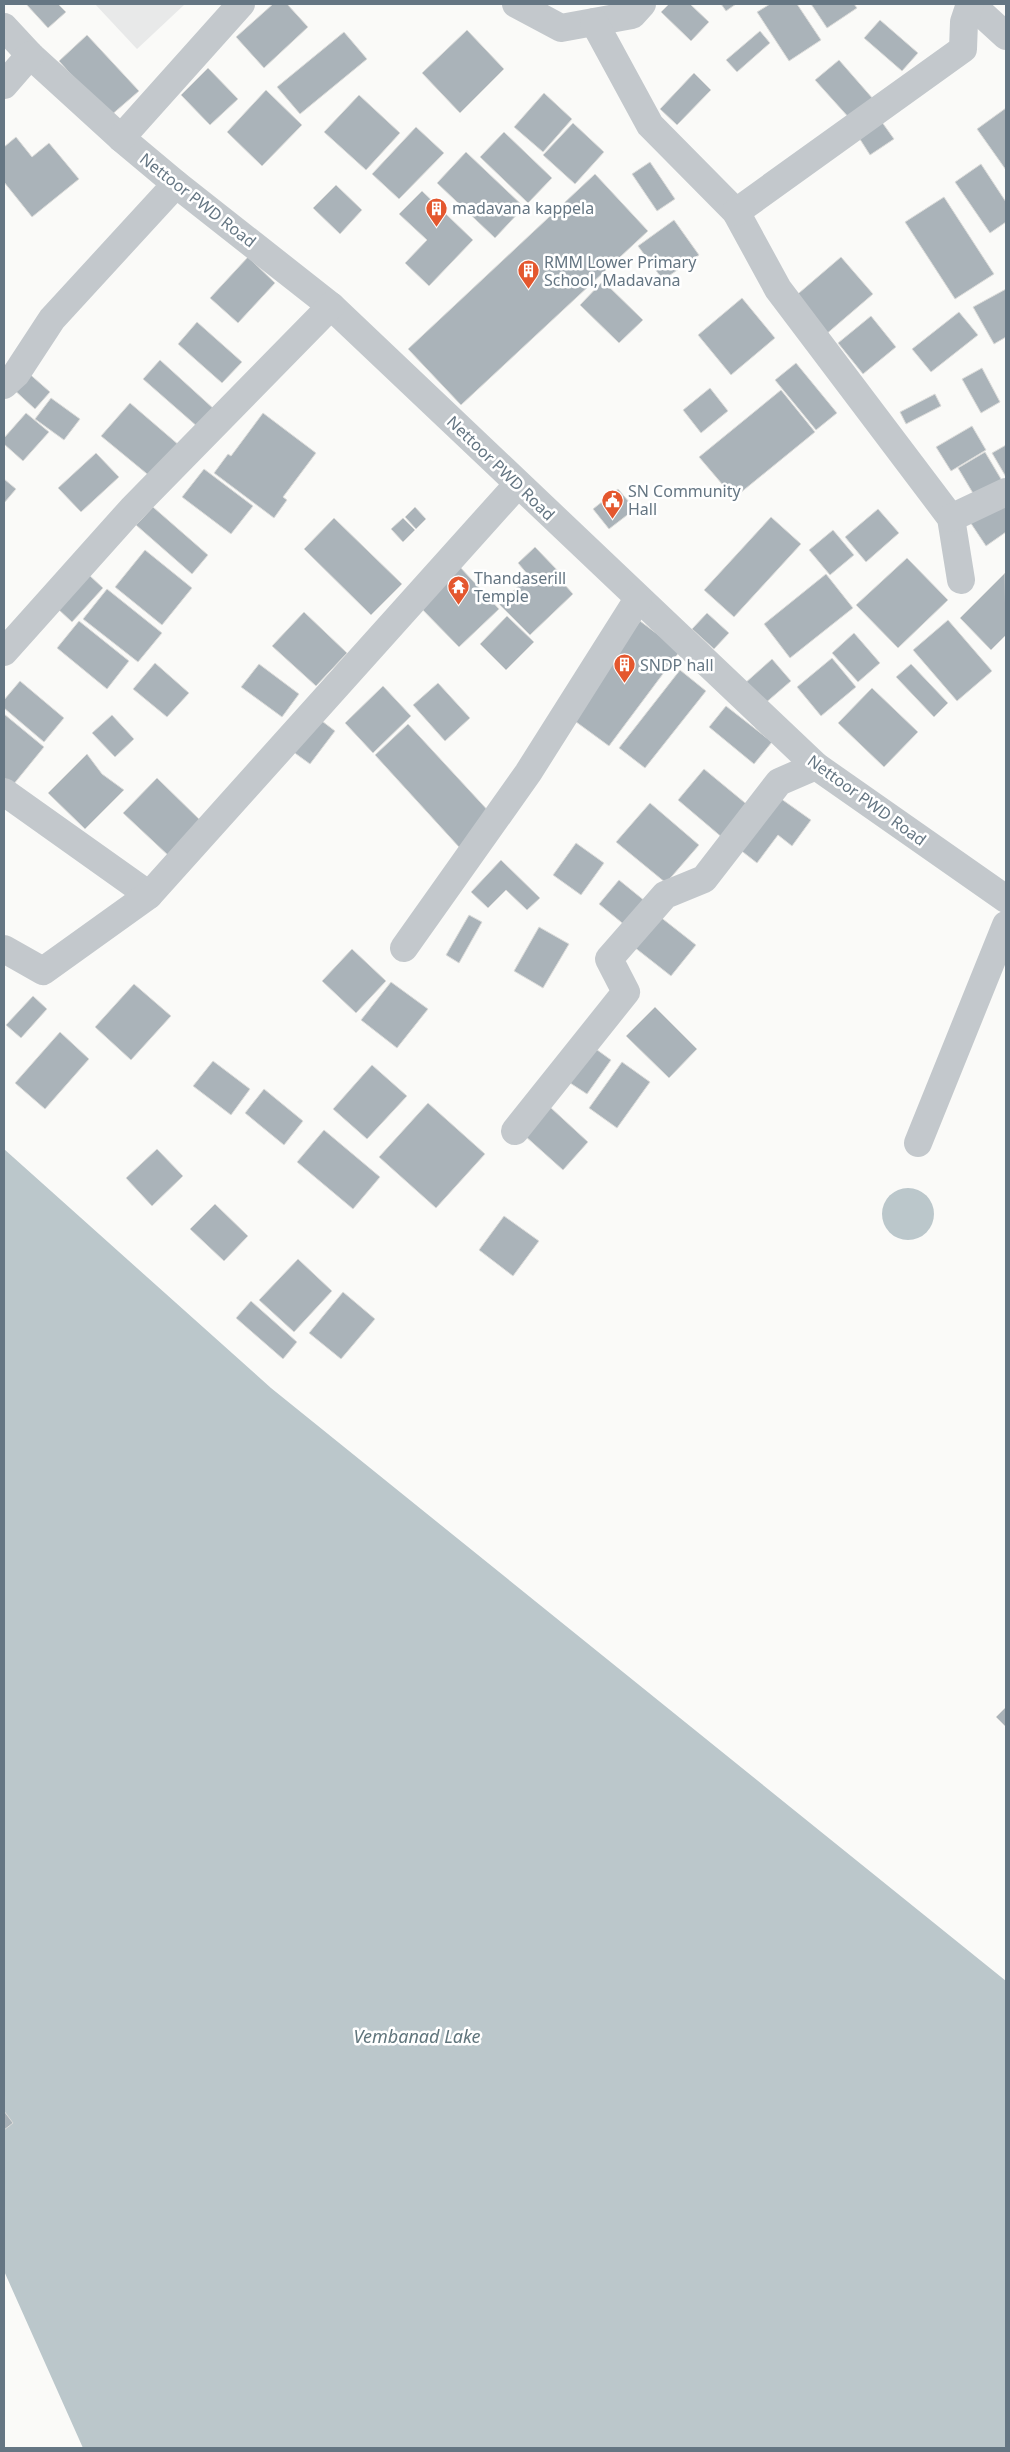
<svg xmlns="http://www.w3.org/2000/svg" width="1010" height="2452" font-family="'Noto Sans',sans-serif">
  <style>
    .built { fill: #e8e9e9 }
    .water { fill: #bbc7cb }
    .building { fill: #aab3b9; stroke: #dcdcda }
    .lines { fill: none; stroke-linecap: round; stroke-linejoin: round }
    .minor { stroke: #c3c8cc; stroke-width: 28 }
    .labels { text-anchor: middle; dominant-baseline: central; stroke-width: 5; stroke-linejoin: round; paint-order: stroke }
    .street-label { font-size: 16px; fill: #657683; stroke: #fff }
    .poi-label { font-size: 16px; fill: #657683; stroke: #fff; text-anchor: start }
    .water-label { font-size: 18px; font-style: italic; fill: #60757c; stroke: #fff }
  </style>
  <rect width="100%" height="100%" fill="#fafaf8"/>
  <polygon class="built" points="95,4 185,4 137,49"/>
  <g class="water">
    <polygon points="4,1149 271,1388 1006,1981 1006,2448 83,2448 4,2271"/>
    <circle cx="908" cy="1214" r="26"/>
  </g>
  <g class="building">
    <polygon points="26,4 58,4 66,12 48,28"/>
    <polygon points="273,4 287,4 308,27 264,68 236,37"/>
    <polygon points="669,4 690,4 709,22 691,41 661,12"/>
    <polygon points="721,4 736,4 726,11"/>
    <polygon points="770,4 797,4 821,40 789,61 757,12"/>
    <polygon points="811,4 854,4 857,8 827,28"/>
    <polygon points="880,20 918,53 902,71 864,38"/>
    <polygon points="467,30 504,69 460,113 422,73"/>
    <polygon points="760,31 770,43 737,72 726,60"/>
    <polygon points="344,32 367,59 300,114 277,87"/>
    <polygon points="87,35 139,91 109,117 59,61"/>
    <polygon points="839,60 874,100 851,120 815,80"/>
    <polygon points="208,68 238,99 210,125 181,95"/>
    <polygon points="694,73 711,90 677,125 660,109"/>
    <polygon points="266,90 302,125 262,166 227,132"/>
    <polygon points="544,93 572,119 543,152 514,127"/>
    <polygon points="359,95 400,133 366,170 324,132"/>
    <polygon points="1006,108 1006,170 977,129"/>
    <polygon points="879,118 894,139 870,155 856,133"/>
    <polygon points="573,123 604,152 575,184 543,155"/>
    <polygon points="416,127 444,153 399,199 372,174"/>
    <polygon points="504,132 552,178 528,203 480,157"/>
    <polygon points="16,137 32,157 49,143 79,179 32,217 4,182 4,147"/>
    <polygon points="466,152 524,207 495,238 437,183"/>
    <polygon points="650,162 675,199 657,211 632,174"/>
    <polygon points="981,164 1006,202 1006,222 990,233 955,182"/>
    <polygon points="595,174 648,231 461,405 408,349"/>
    <polygon points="336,185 362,210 340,234 313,208"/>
    <polygon points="422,191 473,240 429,286 405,263 427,240 399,214"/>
    <polygon points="944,197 994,274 955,299 905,222"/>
    <polygon points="674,220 699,255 663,280 638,246"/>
    <polygon points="248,257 275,283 238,323 210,298"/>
    <polygon points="841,257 873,294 824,336 792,299"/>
    <polygon points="603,281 643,320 619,343 580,305"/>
    <polygon points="1006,289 1006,337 994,344 973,307"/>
    <polygon points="742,298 775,338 731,375 698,335"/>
    <polygon points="959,312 978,335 931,372 912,349"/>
    <polygon points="871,316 896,347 863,374 838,343"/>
    <polygon points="197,322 242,362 222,383 178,344"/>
    <polygon points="160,360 215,410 199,428 143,379"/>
    <polygon points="796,363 837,413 816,430 775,380"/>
    <polygon points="982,368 1000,402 981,413 962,379"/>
    <polygon points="25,370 50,392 35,409 11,387"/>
    <polygon points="710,388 728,411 701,433 683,410"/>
    <polygon points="781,390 815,432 734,498 699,457"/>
    <polygon points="935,394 941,406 906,424 900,412"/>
    <polygon points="51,398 80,419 64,440 35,419"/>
    <polygon points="130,403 180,446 152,478 101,436"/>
    <polygon points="26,413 49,432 23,461 4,444 4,438"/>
    <polygon points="263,413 316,453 283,497 287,500 274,518 214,473 228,454 231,456"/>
    <polygon points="972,426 986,450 951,471 936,447"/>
    <polygon points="1006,445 1006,477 992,453"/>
    <polygon points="985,452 1004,484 977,500 958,468"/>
    <polygon points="96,453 119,477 81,512 58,488"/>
    <polygon points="204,469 253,506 231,534 182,497"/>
    <polygon points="4,479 16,489 4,503"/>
    <polygon points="618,489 635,509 609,529 593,509"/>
    <polygon points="1006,498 1006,532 986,546 970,522"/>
    <polygon points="153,507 208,555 192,574 136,525"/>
    <polygon points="415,507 426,519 416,529 405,517"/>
    <polygon points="878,509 899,533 866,562 845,537"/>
    <polygon points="771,517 801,544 734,617 704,590"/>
    <polygon points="334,518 402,584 371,615 304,549"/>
    <polygon points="403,518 415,530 403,542 391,529"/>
    <polygon points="833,530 854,555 830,575 809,550"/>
    <polygon points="535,547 560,573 557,576 573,594 530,635 499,604 529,576 518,563"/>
    <polygon points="145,550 192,588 162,625 115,587"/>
    <polygon points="907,558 948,600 898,648 856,605"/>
    <polygon points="459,566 499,609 459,647 417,604"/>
    <polygon points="1005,573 1006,635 991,650 960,618"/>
    <polygon points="826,574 853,608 790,658 764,624"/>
    <polygon points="89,575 103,588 72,622 58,609"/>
    <polygon points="107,589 162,633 138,662 83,619"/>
    <polygon points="304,612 347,653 316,686 272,646"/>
    <polygon points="707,613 729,633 714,649 692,629"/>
    <polygon points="507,616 534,642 506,670 480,644"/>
    <polygon points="948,620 992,671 957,701 913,650"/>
    <polygon points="79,621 129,661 107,689 57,648"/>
    <polygon points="640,621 680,651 609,746 568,716"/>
    <polygon points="854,633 880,663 858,682 832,653"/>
    <polygon points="832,658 856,687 821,716 797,687"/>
    <polygon points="772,659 791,681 763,705 744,684"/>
    <polygon points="155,663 189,693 167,717 133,689"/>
    <polygon points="259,664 299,694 282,717 241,687"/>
    <polygon points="911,664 948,703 934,717 896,677"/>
    <polygon points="680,670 706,691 645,768 619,748"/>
    <polygon points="20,681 64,718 44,742 4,708 4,700"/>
    <polygon points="438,683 470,718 445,741 413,705"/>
    <polygon points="383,686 411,716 373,753 345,723"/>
    <polygon points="872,688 918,732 884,767 838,723"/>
    <polygon points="726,706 772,742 754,764 709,727"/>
    <polygon points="4,714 44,747 13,785 4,778"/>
    <polygon points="112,715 134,739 115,757 92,733"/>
    <polygon points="318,718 335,731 310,764 292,751"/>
    <polygon points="408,724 493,816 459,847 375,755"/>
    <polygon points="87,754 102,774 124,790 85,829 48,793"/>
    <polygon points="704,769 750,807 724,839 678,800"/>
    <polygon points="157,778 203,823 170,857 123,813"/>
    <polygon points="780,798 811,820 792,846 778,835 757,863 734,845"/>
    <polygon points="650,803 699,845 666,883 616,842"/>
    <polygon points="576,843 604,863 581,895 553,875"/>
    <polygon points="501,860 540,898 527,910 506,890 488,908 471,892"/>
    <polygon points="619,880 651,906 632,931 599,904"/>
    <polygon points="654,912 696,945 671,976 629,943"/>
    <polygon points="469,915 482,922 459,963 446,955"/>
    <polygon points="539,927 569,944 543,988 514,971"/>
    <polygon points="352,949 386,981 356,1013 322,981"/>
    <polygon points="391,982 428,1009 397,1048 361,1020"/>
    <polygon points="134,984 171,1016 131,1060 95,1027"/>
    <polygon points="33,996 47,1009 21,1038 6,1025"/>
    <polygon points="655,1007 697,1049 669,1078 626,1036"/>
    <polygon points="60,1032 89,1059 45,1109 15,1083"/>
    <polygon points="589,1044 611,1060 587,1094 564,1079"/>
    <polygon points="213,1061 250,1089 231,1115 193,1086"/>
    <polygon points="622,1062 650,1082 617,1128 589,1108"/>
    <polygon points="372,1065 407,1096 367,1139 333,1109"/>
    <polygon points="264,1089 303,1121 284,1145 245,1113"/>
    <polygon points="428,1103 485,1154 436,1208 379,1157"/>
    <polygon points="550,1107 588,1142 563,1170 524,1135"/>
    <polygon points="324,1130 380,1177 353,1209 297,1162"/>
    <polygon points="157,1149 183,1176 152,1206 126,1178"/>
    <polygon points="215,1204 248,1236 224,1261 190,1229"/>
    <polygon points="504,1216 539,1241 513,1276 479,1250"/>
    <polygon points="298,1259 332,1291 294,1332 259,1300"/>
    <polygon points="343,1292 375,1319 341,1359 309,1333"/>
    <polygon points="251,1301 297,1342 283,1359 236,1318"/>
    <polygon points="1006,1707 1006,1727 996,1717"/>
    <polygon points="4,2111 13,2123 4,2130"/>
  </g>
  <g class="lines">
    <g class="minor">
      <polyline points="516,4 561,28 632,15 642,4"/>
      <polyline points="971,4 1006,36"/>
      <polyline points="594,22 650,125 736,212 778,289 951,518 961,580"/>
      <polyline points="4,27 30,55 121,138 176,184 331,306 816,766 1006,899"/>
      <polyline points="4,85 30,55"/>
      <polyline points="121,138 241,4"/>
      <polyline points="736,212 963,49 964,22 970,4"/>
      <polyline points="4,385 16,374 52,319 176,184"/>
      <polyline points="951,518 1006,492"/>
      <polyline points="4,652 132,509 331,306"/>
      <polyline points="4,792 149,895"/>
      <polyline points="404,948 528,773 638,599"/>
      <polyline points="4,949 43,971 149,895 518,484"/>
      <polyline points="515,1131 626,992 609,959 665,895 704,879 779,782 816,766"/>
      <polyline points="918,1143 1006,925"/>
    </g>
  </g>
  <defs>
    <symbol id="building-pin" viewBox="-11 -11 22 30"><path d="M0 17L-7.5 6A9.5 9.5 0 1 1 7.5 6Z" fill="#e4572e" stroke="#fff"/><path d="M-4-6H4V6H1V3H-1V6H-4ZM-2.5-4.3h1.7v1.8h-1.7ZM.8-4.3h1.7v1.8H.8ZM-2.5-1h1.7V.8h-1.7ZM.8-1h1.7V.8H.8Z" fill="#fff"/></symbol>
    <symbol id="civic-pin" viewBox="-11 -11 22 30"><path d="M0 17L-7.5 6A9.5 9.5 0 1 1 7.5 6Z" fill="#e4572e" stroke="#fff"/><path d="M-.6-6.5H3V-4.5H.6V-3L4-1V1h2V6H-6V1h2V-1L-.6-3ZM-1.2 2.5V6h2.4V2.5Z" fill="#fff"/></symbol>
    <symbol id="temple-pin" viewBox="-11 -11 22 30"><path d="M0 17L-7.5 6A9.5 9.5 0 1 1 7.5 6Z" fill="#e4572e" stroke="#fff"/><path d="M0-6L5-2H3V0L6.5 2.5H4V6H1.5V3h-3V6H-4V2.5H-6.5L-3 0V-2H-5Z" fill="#fff"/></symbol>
  </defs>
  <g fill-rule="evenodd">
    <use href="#building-pin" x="424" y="196" width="25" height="34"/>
    <use href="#building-pin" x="516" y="258" width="25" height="34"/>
    <use href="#civic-pin" x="600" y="488" width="25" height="34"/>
    <use href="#temple-pin" x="446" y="574" width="25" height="34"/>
    <use href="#building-pin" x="612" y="652" width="25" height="34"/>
  </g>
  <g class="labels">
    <g class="street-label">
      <text transform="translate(198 200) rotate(38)">Nettoor PWD Road</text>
      <text transform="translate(501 468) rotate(44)">Nettoor PWD Road</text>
      <text transform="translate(867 800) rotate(36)">Nettoor PWD Road</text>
    </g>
    <g class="poi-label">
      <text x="452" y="208">madavana kappela</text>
      <text x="544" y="262">RMM Lower Primary<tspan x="544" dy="18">School, Madavana</tspan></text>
      <text x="628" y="491">SN Community<tspan x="628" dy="18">Hall</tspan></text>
      <text x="474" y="578">Thandaserill<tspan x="474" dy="18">Temple</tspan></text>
      <text x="640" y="665">SNDP hall</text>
    </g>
    <g class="water-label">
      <text x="417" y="2036">Vembanad Lake</text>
    </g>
  </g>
  <rect width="1010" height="2452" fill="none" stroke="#657683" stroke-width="10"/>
</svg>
